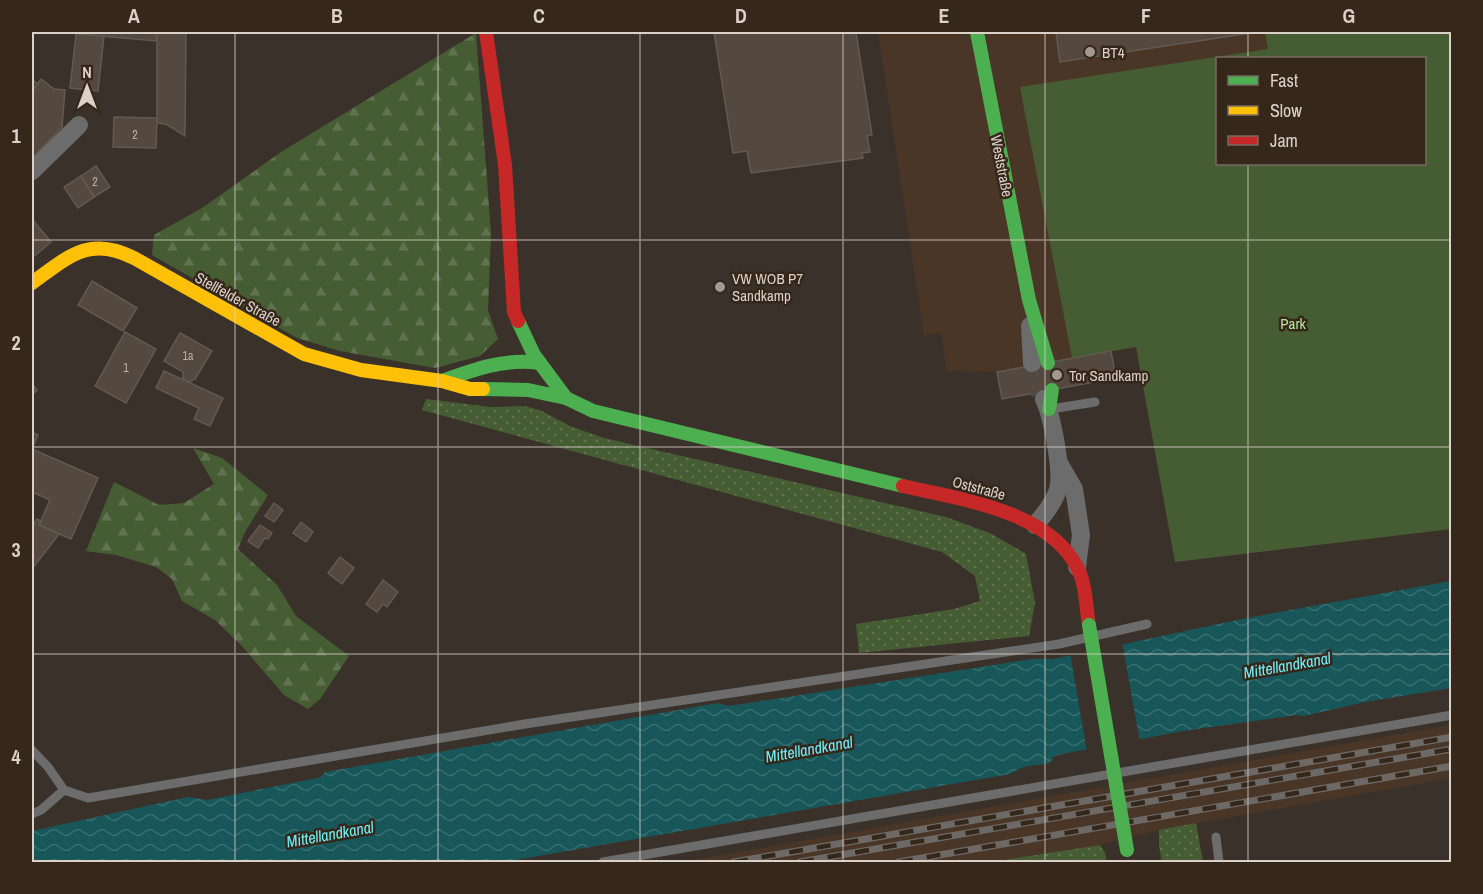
<svg xmlns="http://www.w3.org/2000/svg" width="1483" height="894" font-family="'Archivo Narrow',sans-serif">
  <style>
    .built { fill: #4a3627; fill-rule: evenodd }
    .grass { fill: url(#grass-dots) }
    .forest { fill: url(#forest-firs) }
    .park { fill: #465d34; fill-rule: evenodd }
    .water { fill: url(#water-waves) }
    .pier { fill: #3a322a }
    .building { fill: #55483e; stroke: #615a53; stroke-width: 1.5 }
    .lines { fill: none; stroke-linecap: round; stroke-linejoin: round }
    .street-tunnel { stroke: #524a42; stroke-width: 18; stroke-dasharray: 18 9; stroke-linecap: butt }
    .lane { stroke: #6b6c6b; stroke-width: 9 }
    .street { stroke: #6b6c6b; stroke-width: 18 }
    .fast { stroke: #4caf50; stroke-width: 14 }
    .slow { stroke: #ffc107; stroke-width: 14 }
    .jam { stroke: #c62828; stroke-width: 14 }
    .rail-casing { stroke: #6d6966; stroke-width: 7 }
    .rail { stroke: #35271a; stroke-width: 4.5; stroke-dasharray: 14; stroke-linecap: butt }
    .fast-bridge { stroke: #4caf50; stroke-width: 14 }
    .grid { fill: none; stroke: #dbd1c9; stroke-width: 1.5; stroke-opacity: 0.55 }
    .poi-dot { fill: #a39991; stroke: #35271a; stroke-width: 2 }
    .labels { text-anchor: middle; dominant-baseline: central; stroke-width: 5; stroke-linejoin: round; paint-order: stroke }
    .number-label { font-size: 12px; fill: #baafa6 }
    .poi-label { font-size: 15px; fill: #dbd1c9; stroke: #35271a; text-anchor: start }
    .street-label { font-size: 15px; fill: #dbd1c9; stroke: #35271a }
    .park-label { font-size: 15px; fill: #b6e598; stroke: #35271a }
    .water-label { font-size: 16px; font-style: italic; fill: #70eff7; stroke: #35271a }
    .neatline { fill: none; stroke: #dbd1c9; stroke-width: 2 }
    .grid-label { font-size: 20px; text-anchor: middle; font-weight: bold; fill: #dbd1c9 }
  </style>
  <defs>
    <pattern id="grass-dots" width="8" height="8" patternUnits="userSpaceOnUse" patternTransform="scale(1.5)"><rect width="8" height="8" fill="#465d34"/><path d="M2 2h.1M6 6h.1" fill="none" stroke="#607350" stroke-width="1.8" stroke-linecap="round"/></pattern>
    <pattern id="forest-firs" width="22" height="20" patternUnits="userSpaceOnUse" patternTransform="scale(1.5)"><rect width="22" height="20" fill="#465d34"/><path d="M5 1l3.5 6h-7zM16 11l3.5 6h-7z" fill="#607350"/></pattern>
    <pattern id="water-waves" width="16" height="10" patternUnits="userSpaceOnUse" patternTransform="scale(1.5)"><rect width="16" height="10" fill="#17575a"/><path d="M0 5q4-4 8 0t8 0" fill="none" stroke="#386e70"/></pattern>
  </defs>
  <rect width="100%" height="100%" fill="#3a322a"/>
  <g class="built">
    <path d="M878,32H1451V529L1175,562L1136,347L997,372L947,371L941,333L924,335ZM1218,58H1424V164H1218Z"/>
    <polygon points="1451,725 1451,778 1159,830 1100,845 991,862 683,862"/>
  </g>
  <g class="grass">
    <polygon points="426,399 490,407 525,406 542,411 570,426 604,438 946,517 992,534 1026,554 1035,603 1029,636 859,653 856,624 954,609 980,601 975,576 942,552 422,410"/>
    <polygon points="1196,823 1203,862 1162,862 1159,846 1159,830"/>
    <polygon points="1100,845 1105,853 1107,862 991,862"/>
  </g>
  <g class="forest">
    <polygon points="476,33 491,233 488,311 498,339 480,356 435,368 340,351 297,338 152,255 154,235 202,208 281,152"/>
    <polygon points="193,448 222,458 268,495 245,532 238,549 277,585 296,616 349,656 320,699 308,709 284,695 242,646 215,620 182,601 172,579 156,567 116,555 86,551 114,482 159,505 184,503 214,484"/>
  </g>
  <path class="park" d="M1265,32H1451V529L1175,562L1136,347L1072,358L1020,87L1268,49ZM1218,58H1424V164H1218Z"/>
  <polygon class="water" points="1451,581 1451,688 1365,702 1304,716 1296,715 1183,731 1062,754 1053,757 1050,763 1023,767 1010,774 503,862 32,862 32,831 188,797 207,800 317,778 321,777 325,772 718,703 729,706 1032,659 1053,659 1247,618"/>
  <polygon class="pier" points="1122,641 1140,743 1087,752 1070,652"/>
  <g class="building">
    <polygon points="76,32 157,32 157,41 76,34"/>
    <polygon points="157,32 186,32 185,136 166,124 157,123"/>
    <polygon points="714,32 856,32 872,135 867,136 870,152 862,153 863,158 751,173 747,151 733,153"/>
    <polygon points="1056,32 1250,32 1250,33 1060,62"/>
    <polygon points="76,34 104,36 98,91 70,88"/>
    <polygon points="41,79 54,89 65,90 62,127 32,159 32,92"/>
    <polygon points="33,80 38,84 32,92 32,82"/>
    <polygon points="114,117 157,118 156,148 113,147"/>
    <polygon points="96,166 110,187 94,197 81,176"/>
    <polygon points="81,176 94,197 78,208 64,187"/>
    <polygon points="32,219 51,242 32,258"/>
    <polygon points="92,281 137,308 123,331 78,305"/>
    <polygon points="125,332 156,349 126,403 95,386"/>
    <polygon points="180,333 212,351 195,379 189,382 183,379 183,372 164,361"/>
    <polygon points="1111,351 1116,378 1002,399 997,372"/>
    <polygon points="164,371 223,398 210,426 194,419 199,408 156,388"/>
    <polygon points="32,384 37,390 32,395"/>
    <polygon points="32,432 38,435 32,449"/>
    <polygon points="32,449 98,478 71,539 39,525 50,500 32,492"/>
    <polygon points="274,503 283,510 274,522 265,516"/>
    <polygon points="37,519 41,521 39,525 59,534 32,569 32,527"/>
    <polygon points="301,522 313,532 306,542 293,533"/>
    <polygon points="260,525 272,533 268,539 265,538 258,548 248,541"/>
    <polygon points="340,557 354,568 342,584 328,573"/>
    <polygon points="383,580 398,592 387,607 383,604 377,612 366,604"/>
  </g>
  <g class="lines">
    <polyline class="street-tunnel" points="1032,363 1032,381 1040,392"/>
    <g class="lane">
      <polyline points="1051,409 1095,402"/>
      <polyline points="32,750 48,767 64,790 88,798 525,724 1059,644 1147,624"/>
      <polyline points="32,814 41,810 64,790"/>
      <polyline points="1216,837 1219,862"/>
      <polyline points="603,862 1452,715"/>
    </g>
    <g class="street">
      <polyline points="32,171 79,125"/>
      <polyline points="1030,326 1032,363"/>
      <polyline points="1059,463 1074,489 1081,535 1077,567"/>
      <path d="M1035,525C1045,514 1053,504 1058,490C1063,472 1052,416 1044,399"/>
    </g>
    <g class="fast">
      <polyline points="977,32 1029,300 1048,363"/>
      <polyline points="518,321 534,355 566,398"/>
      <path d="M442,381C475,369 505,358 540,363"/>
      <polyline points="483,389 528,390 566,398 593,411 903,486"/>
      <polyline points="1049,409 1052,390"/>
    </g>
    <path class="slow" d="M32,283C68,257 89,235 134,258L304,354L361,370L442,381L470,389H483"/>
    <g class="jam">
      <polyline points="486,32 505,165 514,312 518,321"/>
      <path d="M903,486C958,499 1048,510 1077,567C1086,583 1086,607 1089,625"/>
    </g>
    <defs>
      <g id="rail">
        <polyline points="734,862 1452,737"/>
        <polyline points="800,862 1452,749"/>
        <polyline points="899,862 1452,766"/>
      </g>
    </defs>
    <use href="#rail" class="rail-casing"/>
    <use href="#rail" class="rail"/>
    <polyline class="fast-bridge" points="1089,625 1127,850"/>
  </g>
  <path class="grid" d="M235,32V862M438,32V862M640,32V862M843,32V862M1045,32V862M1248,32V58M1248,164V862M32,240H1452M32,447H1452M32,654H1452"/>
  <g class="poi-dot">
    <circle cx="1090" cy="52" r="6"/>
    <circle cx="720" cy="287" r="6"/>
    <circle cx="1057" cy="375" r="6"/>
  </g>
  <g class="labels">
    <g class="number-label">
      <text x="135" y="135">2</text>
      <text x="95" y="182">2</text>
      <text x="188" y="356">1a</text>
      <text x="126" y="368">1</text>
    </g>
    <g class="poi-label">
      <text x="1102" y="52">BT4</text>
      <text x="732" y="278">VW WOB P7<tspan x="732" dy="17">Sandkamp</tspan></text>
      <text x="1069" y="375">Tor Sandkamp</text>
    </g>
    <g class="street-label">
      <text transform="translate(1002 166) rotate(79)">Weststraße</text>
      <text transform="translate(238 299) rotate(29)">Stellfelder Straße</text>
      <text transform="translate(979 488) rotate(15)">Oststraße</text>
    </g>
    <g class="park-label">
      <text x="1293" y="323">Park</text>
    </g>
    <g class="water-label">
      <text transform="translate(1287 665) rotate(-10)">Mittellandkanal</text>
      <text transform="translate(809 749) rotate(-10)">Mittellandkanal</text>
      <text transform="translate(330 834) rotate(-10)">Mittellandkanal</text>
    </g>
  </g>
  <rect width="1483" height="894" fill="none" stroke="#35271a" stroke-width="66"/>
  <rect x="1216" y="57" width="210" height="108" fill="#35271a" stroke="#776b60" stroke-width="1.5"/>
  <rect x="1228" y="76" width="30" height="9" fill="#4caf50" stroke="#776b60" stroke-width="1.5"/>
  <text x="1270" y="87" font-size="18" fill="#dbd1c9">Fast</text>
  <rect x="1228" y="106" width="30" height="9" fill="#ffc107" stroke="#776b60" stroke-width="1.5"/>
  <text x="1270" y="117" font-size="18" fill="#dbd1c9">Slow</text>
  <rect x="1228" y="136" width="30" height="9" fill="#c62828" stroke="#776b60" stroke-width="1.5"/>
  <text x="1270" y="147" font-size="18" fill="#dbd1c9">Jam</text>
  <g transform="translate(87 87)" stroke="#35271a" stroke-width="4.5" paint-order="stroke">
  <path d="M0-4.5L10 22L0 15L-10 22Z" fill="#dbd1c9"/>
  <text y="-9" font-size="16" font-weight="bold" text-anchor="middle" fill="#dbd1c9">N</text>
  </g>
  <rect x="33" y="33" width="1417" height="828" class="neatline"/>
  <g class="grid-label">
    <text x="134" y="23">A</text>
    <text x="337" y="23">B</text>
    <text x="539" y="23">C</text>
    <text x="741" y="23">D</text>
    <text x="944" y="23">E</text>
    <text x="1146" y="23">F</text>
    <text x="1349" y="23">G</text>
    <text x="16" y="143">1</text>
    <text x="16" y="350">2</text>
    <text x="16" y="557">3</text>
    <text x="16" y="764">4</text>
  </g>
</svg>
